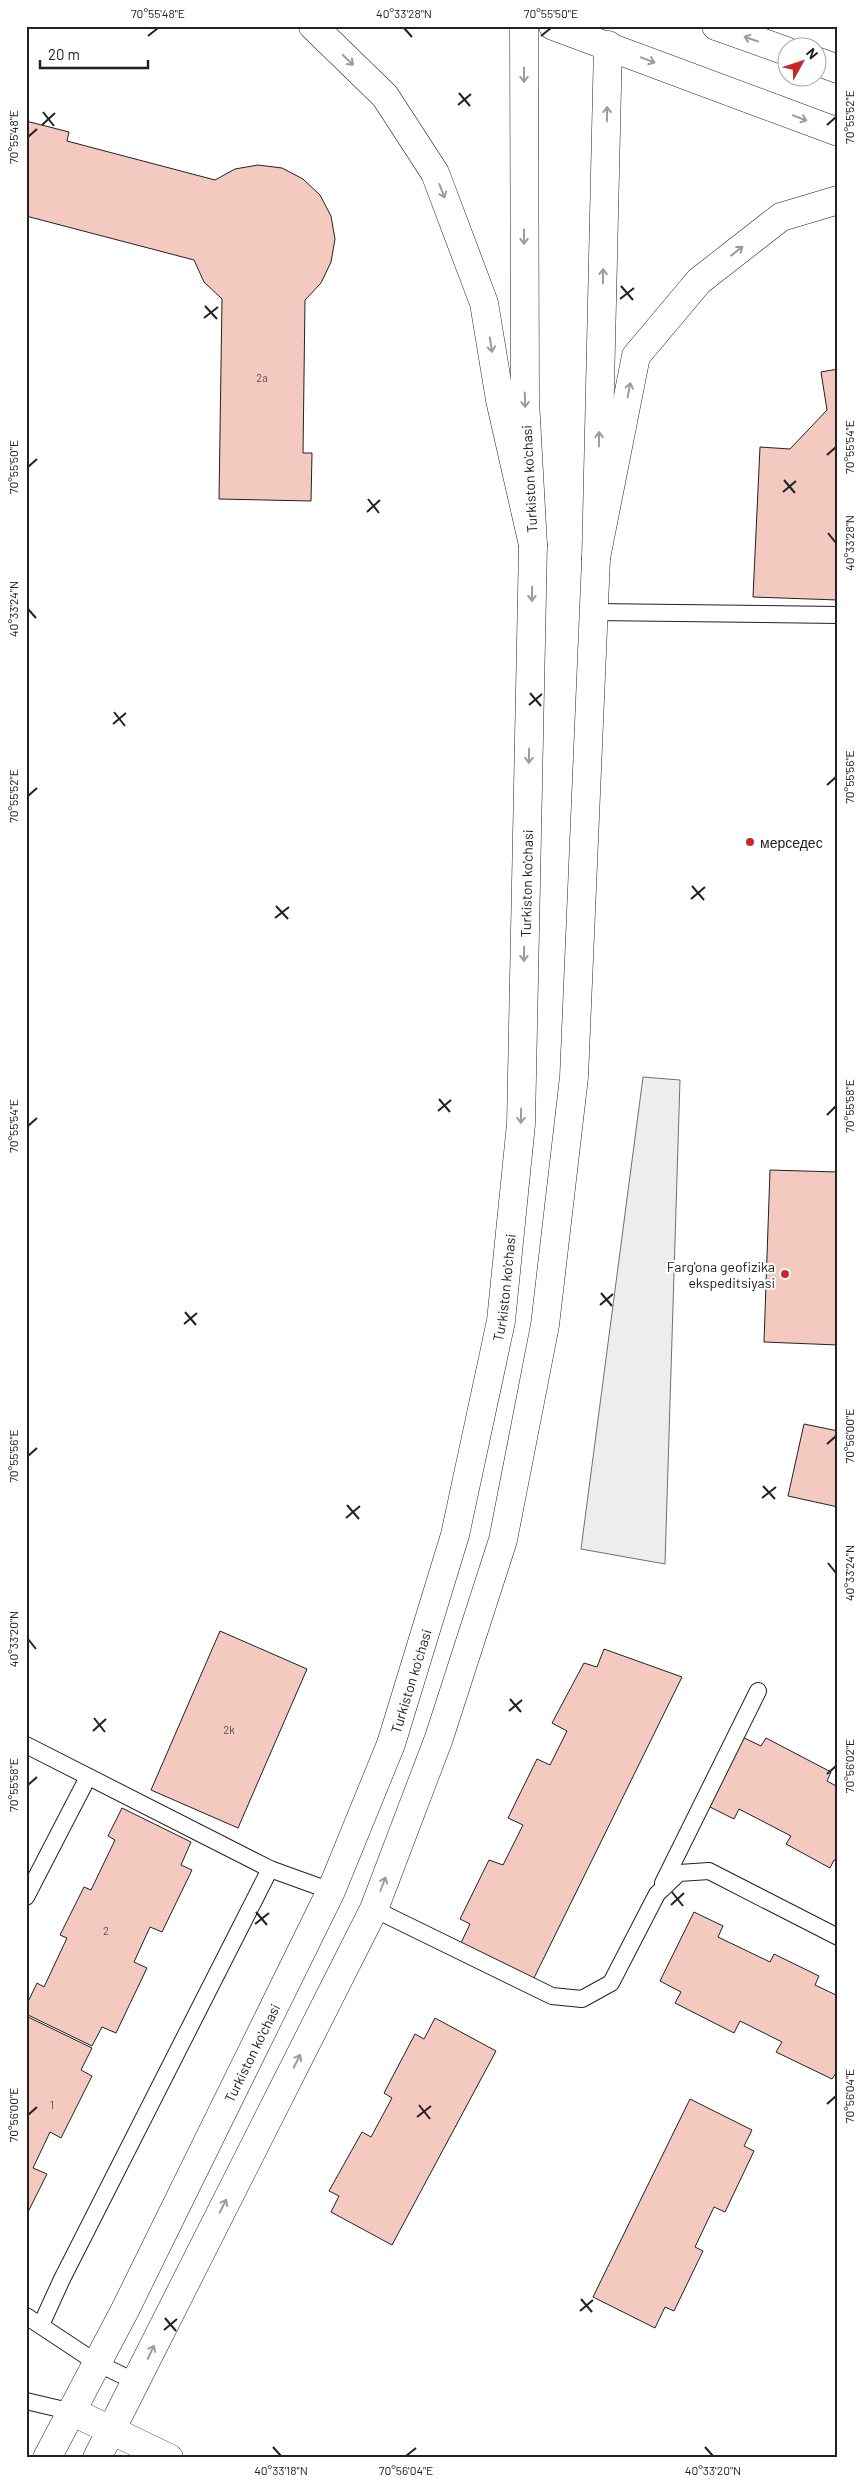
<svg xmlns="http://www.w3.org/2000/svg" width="864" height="2484" font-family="Barlow,sans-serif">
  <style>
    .parking { fill: #ededed; stroke: #6f6f6f }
    .building { fill: #f3c9c0; stroke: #222 }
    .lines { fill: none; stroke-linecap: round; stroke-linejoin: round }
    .lane-casing { stroke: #222; stroke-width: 18 }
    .secondary-casing { stroke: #222; stroke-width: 29 }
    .primary-casing { stroke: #222; stroke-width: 29 }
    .highway-casing { stroke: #222; stroke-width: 29 }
    .lane { stroke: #fff; stroke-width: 16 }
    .secondary { stroke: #fff; stroke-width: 28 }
    .primary { stroke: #fff; stroke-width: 28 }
    .highway { stroke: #fff; stroke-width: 28 }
    .oneway { stroke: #9c9c9c }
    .ticks { fill: none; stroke: #222; stroke-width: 2 }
    .poi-dot { fill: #c62828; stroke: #fff; stroke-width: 2 }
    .labels { text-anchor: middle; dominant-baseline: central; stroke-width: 4; stroke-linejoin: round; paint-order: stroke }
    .number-label { font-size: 11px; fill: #564c4a }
    .street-label { font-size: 14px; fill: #222; stroke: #fff }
    .poi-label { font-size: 14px; fill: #222; stroke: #fff; text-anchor: start }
    .neatline { fill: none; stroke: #222; stroke-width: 2 }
    .ticks-label { font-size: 12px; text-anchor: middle; fill: #222 }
  </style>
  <rect width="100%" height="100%" fill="#fff"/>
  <polygon class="parking" points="643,1077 680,1080 665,1564 581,1549"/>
  <g class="building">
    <polygon points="26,121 69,132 67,141 215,180 235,169 258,165 282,168 303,179 320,195 331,216 335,239 331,262 321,283 305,300 303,453 312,453 311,501 219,499 222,299 204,282 194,260 26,216"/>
    <polygon points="838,369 838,600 753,597 760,447 790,449 827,410 821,372"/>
    <polygon points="770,1170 838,1172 838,1345 764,1342"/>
    <polygon points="804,1424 838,1431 838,1507 788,1496"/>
    <polygon points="220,1631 307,1669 238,1828 151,1790"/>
    <polygon points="604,1649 682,1677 533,1980 460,1945 470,1924 460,1919 489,1860 503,1865 523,1825 508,1818 537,1759 550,1765 567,1731 552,1723 584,1663 597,1667"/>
    <polygon points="740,1736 761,1746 766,1738 831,1772 827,1781 838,1787 838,1861 834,1860 830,1868 786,1844 791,1836 739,1809 734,1819 704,1804"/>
    <polygon points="122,1808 191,1842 181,1865 192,1870 162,1932 150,1927 134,1962 147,1968 116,2033 102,2027 92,2046 26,2014 26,2006 37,1983 44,1987 67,1938 60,1935 84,1887 91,1890 115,1840 108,1836"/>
    <polygon points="694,1912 723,1926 718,1937 770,1962 774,1954 819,1976 815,1985 838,1996 838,2070 832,2079 776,2052 782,2042 740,2021 734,2033 675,2003 681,1992 660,1981"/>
    <polygon points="26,2016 92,2048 81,2070 92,2076 61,2138 50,2132 33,2168 47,2174 26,2216"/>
    <polygon points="435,2018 496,2051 392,2245 331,2212 339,2196 329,2191 362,2132 371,2137 392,2098 384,2093 415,2034 424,2039"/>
    <polygon points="690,2099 752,2130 744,2146 754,2151 725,2212 714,2207 695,2247 703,2251 674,2311 665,2307 655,2328 593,2297"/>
  </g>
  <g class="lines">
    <defs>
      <g id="lane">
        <polyline points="593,612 838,615"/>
        <polyline points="26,1745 270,1869 331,1891"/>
        <polyline points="663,1883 758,1691"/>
        <polyline points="26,1897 88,1777"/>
        <polyline points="374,1909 552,1996 582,1999 611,1983 657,1894 679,1873 709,1871 838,1937"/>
        <polyline points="26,2316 97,2363 136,2382"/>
        <polyline points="41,2325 62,2279 270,1869"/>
        <polyline points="26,2401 73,2412"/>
      </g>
      <polyline id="secondary" points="73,2412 169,2458"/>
      <g id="primary">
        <path id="s1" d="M47,2458L125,2310L331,1891L391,1744L455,1535L501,1321L521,1124L533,545L525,400L524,26"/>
        <polyline points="97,2458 374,1909 439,1738 503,1540 545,1325 574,1077 596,558 608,45"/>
      </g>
      <g id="highway">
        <polyline points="313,26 385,96 435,173 484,303 500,400 533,545"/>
        <polyline points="553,26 838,132"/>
        <polyline points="716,26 786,51"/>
        <polyline points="816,61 838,69"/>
        <polyline points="596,558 636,356 699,281 781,217 838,200"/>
      </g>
    </defs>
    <use href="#lane" class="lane-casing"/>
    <use href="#secondary" class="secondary-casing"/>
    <use href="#primary" class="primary-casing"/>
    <use href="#highway" class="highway-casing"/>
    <use href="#lane" class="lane"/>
    <use href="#secondary" class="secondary"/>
    <use href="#primary" class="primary"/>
    <use href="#highway" class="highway"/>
  </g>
  <defs><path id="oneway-shaft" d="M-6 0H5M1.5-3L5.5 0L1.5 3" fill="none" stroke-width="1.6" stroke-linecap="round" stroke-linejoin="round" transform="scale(1.25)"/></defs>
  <g class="oneway">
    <use href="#oneway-shaft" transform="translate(751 39) rotate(-161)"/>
    <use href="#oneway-shaft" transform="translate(348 60) rotate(44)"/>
    <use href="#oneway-shaft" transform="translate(648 60) rotate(21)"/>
    <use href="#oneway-shaft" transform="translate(524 75) rotate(90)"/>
    <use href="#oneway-shaft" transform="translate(607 114) rotate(-89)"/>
    <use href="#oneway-shaft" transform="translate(800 118) rotate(21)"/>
    <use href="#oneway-shaft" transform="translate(442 191) rotate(69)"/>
    <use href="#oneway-shaft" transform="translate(524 237) rotate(90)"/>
    <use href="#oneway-shaft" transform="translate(737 251) rotate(-38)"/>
    <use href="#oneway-shaft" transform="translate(603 276) rotate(-89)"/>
    <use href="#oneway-shaft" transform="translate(491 345) rotate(81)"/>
    <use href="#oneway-shaft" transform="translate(629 390) rotate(-79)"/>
    <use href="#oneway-shaft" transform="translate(525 400) rotate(88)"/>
    <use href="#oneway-shaft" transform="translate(599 439) rotate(-89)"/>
    <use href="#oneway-shaft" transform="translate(532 594) rotate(91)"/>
    <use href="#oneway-shaft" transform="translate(529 756) rotate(91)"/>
    <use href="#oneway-shaft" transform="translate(524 954) rotate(91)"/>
    <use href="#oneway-shaft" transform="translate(521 1116) rotate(91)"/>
    <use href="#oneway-shaft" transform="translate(383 1884) rotate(-69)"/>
    <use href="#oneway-shaft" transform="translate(297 2061) rotate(-63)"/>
    <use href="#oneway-shaft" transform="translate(223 2206) rotate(-63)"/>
    <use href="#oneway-shaft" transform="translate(151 2352) rotate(-65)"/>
  </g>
  <path class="ticks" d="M404,28L412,37M148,36L158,28M541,36L551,28M459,93L470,106M458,105L471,94M43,112L54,126M42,125L55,113M827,125L836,117M28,137L37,129M621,286L633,300M620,299L634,288M205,306L217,319M204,318L218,307M827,455L836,447M28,467L37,459M784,480L795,493M783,492L796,481M368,499L379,513M367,512L380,500M828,533L836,543M28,609L36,618M530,693L541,706M529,705L542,694M114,712L125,726M113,724L126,713M827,785L836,777M28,796L37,788M692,886L704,900M691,899L705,887M276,906L288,919M275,918L289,907M439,1099L450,1112M438,1111L451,1100M827,1115L836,1106M28,1126L37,1118M601,1293L612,1306M600,1305L613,1294M185,1312L196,1325M184,1324L197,1313M827,1444L836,1436M28,1456L37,1448M763,1486L775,1499M762,1498L776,1487M347,1505L359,1519M346,1518L360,1506M828,1563L836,1573M28,1639L36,1649M510,1699L521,1712M509,1711L522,1700M94,1718L105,1732M93,1731L106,1719M827,1774L836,1766M28,1785L37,1777M672,1892L683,1906M671,1905L684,1893M256,1912L267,1925M255,1924L269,1913M827,2104L836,2096M419,2105L430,2119M28,2115L37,2107M417,2117L431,2106M581,2299L592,2312M580,2311L593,2300M165,2318L176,2331M164,2330L177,2319M273,2447L281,2456M705,2447L713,2456M406,2456L416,2448"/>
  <g class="poi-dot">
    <circle cx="750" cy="842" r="5"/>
    <circle cx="785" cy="1274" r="5"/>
  </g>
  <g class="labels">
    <g class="number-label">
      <text x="262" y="377">2a</text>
      <text x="229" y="1729">2k</text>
      <text x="106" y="1930">2</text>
      <text x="52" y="2104">1</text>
    </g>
    <g class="street-label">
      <text transform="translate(529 479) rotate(-93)">Turkiston ko'chasi</text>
      <text stroke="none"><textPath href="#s1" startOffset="1669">Turkiston ko'chasi</textPath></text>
      <text stroke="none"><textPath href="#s1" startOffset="1264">Turkiston ko'chasi</textPath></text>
      <text stroke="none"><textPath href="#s1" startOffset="859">Turkiston ko'chasi</textPath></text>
      <text stroke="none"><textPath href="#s1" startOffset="454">Turkiston ko'chasi</textPath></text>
    </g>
    <g class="poi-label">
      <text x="760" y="842">мерседес</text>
      <text x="775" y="1266" text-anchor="end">Farg'ona geofizika<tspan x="775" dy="16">ekspeditsiyasi</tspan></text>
    </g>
  </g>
  <rect width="864" height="2484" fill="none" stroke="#ffffff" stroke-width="55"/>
  <g transform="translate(802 62) rotate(50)"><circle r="24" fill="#ffffff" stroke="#a7a7a7"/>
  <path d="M0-4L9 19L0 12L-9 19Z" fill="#c62828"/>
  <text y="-8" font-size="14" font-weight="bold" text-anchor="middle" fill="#222222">N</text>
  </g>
  <path d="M40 60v8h108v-8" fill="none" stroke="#222222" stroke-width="2.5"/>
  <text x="48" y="60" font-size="15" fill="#222222" stroke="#ffffff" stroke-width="4" paint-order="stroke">20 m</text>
  <rect x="28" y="28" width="808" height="2428" class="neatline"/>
  <g class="ticks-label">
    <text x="158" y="18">70°55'48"E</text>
    <text x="404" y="18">40°33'28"N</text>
    <text x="551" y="18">70°55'50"E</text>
    <text transform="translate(850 117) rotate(-90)" y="4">70°55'52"E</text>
    <text transform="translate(14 137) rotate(-90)" y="4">70°55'48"E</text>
    <text transform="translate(850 447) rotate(-90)" y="4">70°55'54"E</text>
    <text transform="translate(14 467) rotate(-90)" y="4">70°55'50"E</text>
    <text transform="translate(850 543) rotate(-90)" y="4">40°33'28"N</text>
    <text transform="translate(14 609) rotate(-90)" y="4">40°33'24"N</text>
    <text transform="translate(850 777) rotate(-90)" y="4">70°55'56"E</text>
    <text transform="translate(14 796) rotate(-90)" y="4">70°55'52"E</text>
    <text transform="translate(850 1106) rotate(-90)" y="4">70°55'58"E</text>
    <text transform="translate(14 1126) rotate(-90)" y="4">70°55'54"E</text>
    <text transform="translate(850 1436) rotate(-90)" y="4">70°56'00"E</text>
    <text transform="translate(14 1456) rotate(-90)" y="4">70°55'56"E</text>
    <text transform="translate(850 1573) rotate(-90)" y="4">40°33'24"N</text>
    <text transform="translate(14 1639) rotate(-90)" y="4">40°33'20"N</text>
    <text transform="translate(850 1766) rotate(-90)" y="4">70°56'02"E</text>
    <text transform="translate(14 1785) rotate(-90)" y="4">70°55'58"E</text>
    <text transform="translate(850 2096) rotate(-90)" y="4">70°56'04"E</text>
    <text transform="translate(14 2115) rotate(-90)" y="4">70°56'00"E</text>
    <text x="281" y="2475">40°33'18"N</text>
    <text x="406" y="2475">70°56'04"E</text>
    <text x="713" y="2475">40°33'20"N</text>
  </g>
</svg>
